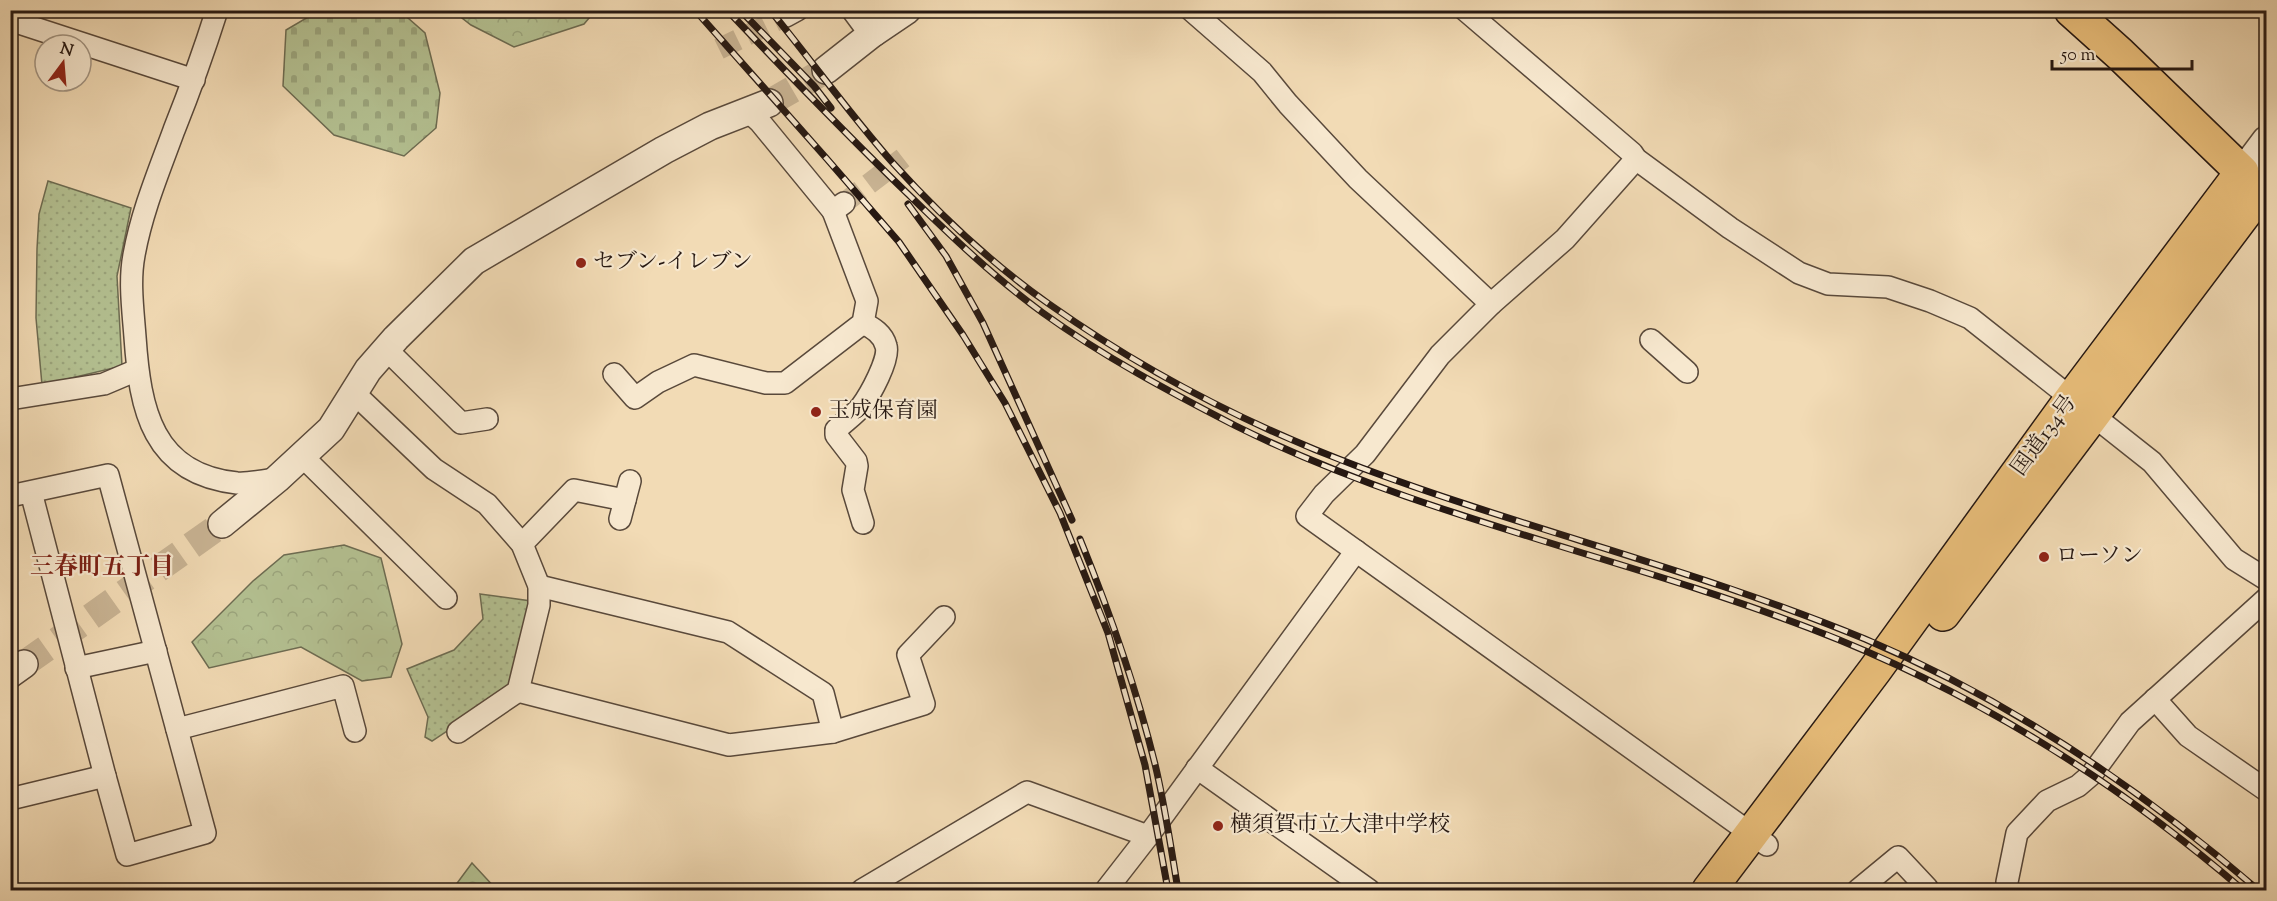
<svg xmlns="http://www.w3.org/2000/svg" width="2277" height="901" font-family="'Sorts Mill Goudy','Noto Serif JP',serif">
  <style>
    .forest { fill: url(#forest-crowns); stroke: #6d6c52; stroke-width: 1.5 }
    .cemetery { fill: url(#cemetery-stones); stroke: #6d6c52; stroke-width: 1.5 }
    .park { fill: url(#park-dots); stroke: #6d6c52; stroke-width: 1.5 }
    .lines { fill: none; stroke-linecap: round; stroke-linejoin: round }
    .minor-tunnel { stroke: #c9b494; stroke-width: 21; stroke-dasharray: 21 10; stroke-linecap: butt }
    .tertiary-tunnel { stroke: #c9b494; stroke-width: 27; stroke-dasharray: 27 14; stroke-linecap: butt }
    .minor-casing { stroke: #59493b; stroke-width: 24 }
    .tertiary-casing { stroke: #59493b; stroke-width: 30 }
    .trunk-casing { stroke: #261812; stroke-width: 36 }
    .minor { stroke: #f7e8cf; stroke-width: 21 }
    .tertiary { stroke: #f7e8cf; stroke-width: 27 }
    .trunk { stroke: #e9be7a; stroke-width: 33 }
    .rail-casing { stroke: #261812; stroke-width: 7 }
    .rail { stroke: #f7e8cf; stroke-width: 4.5; stroke-dasharray: 14; stroke-linecap: butt }
    .poi-dot { fill: #8f2418; stroke: #f7e8cf; stroke-width: 2 }
    .labels { text-anchor: middle; dominant-baseline: central; stroke-width: 4.5; stroke-linejoin: round; paint-order: stroke }
    .poi-label { font-size: 22px; fill: #261812; stroke: #f7e8cf; text-anchor: start }
    .street-label { font-size: 22px; fill: #261812; stroke: #f7e8cf }
    .neighbourhood-label { font-size: 24px; font-weight: bold; fill: #7a1f14; stroke: #f7e8cf }
  </style>
  <defs>
    <pattern id="forest-crowns" width="20" height="18" patternUnits="userSpaceOnUse" patternTransform="scale(1.5)"><rect width="20" height="18" fill="#b4c192"/><path d="M2 6a3 3 0 1 1 6 0M12 15a3 3 0 1 1 6 0" fill="none" stroke="#9ba57d"/></pattern>
    <pattern id="cemetery-stones" width="16" height="16" patternUnits="userSpaceOnUse" patternTransform="scale(1.5)"><rect width="16" height="16" fill="#b4c192"/><path d="M2 7V4a2 2 0 0 1 4 0v3zM10 15v-3a2 2 0 0 1 4 0v3z" fill="#9ba57d"/></pattern>
    <pattern id="park-dots" width="8" height="8" patternUnits="userSpaceOnUse" patternTransform="scale(1.5)"><rect width="8" height="8" fill="#b4c192"/><path d="M2 2h.1M6 6h.1" fill="none" stroke="#9ba57d" stroke-width="1.8" stroke-linecap="round"/></pattern>
  </defs>
  <rect width="100%" height="100%" fill="#f2dbb5"/>
  <filter id="stains"><feTurbulence type="fractalNoise" baseFrequency=".00333" numOctaves="4"/><feColorMatrix values="0 0 0 0 .2 0 0 0 0 .09 0 0 0 0 .02 0 0 0 .5 -.17"/></filter>
  <radialGradient id="worn" r=".72"><stop offset=".6" stop-color="#630" stop-opacity="0"/><stop offset="1" stop-color="#630" stop-opacity=".3"/></radialGradient>
  <g class="forest">
    <polygon points="453,11 595,10 595,11 584,24 514,47 471,25"/>
    <polygon points="344,545 381,558 402,644 391,677 362,681 301,647 209,668 192,642 253,581 284,555"/>
    <polygon points="472,863 497,890 452,890"/>
  </g>
  <polygon class="cemetery" points="320,10 400,11 425,33 440,93 436,128 404,156 334,135 283,86 286,30"/>
  <g class="park">
    <polygon points="48,181 131,208 117,276 122,366 42,385 36,318 37,249 39,214"/>
    <polygon points="480,594 531,601 510,689 432,741 425,737 428,717 407,669 454,650 483,619"/>
  </g>
  <g class="lines">
    <g class="minor-tunnel">
      <polyline points="719,49 786,16"/>
      <polyline points="844,203 903,158"/>
    </g>
    <g class="tertiary-tunnel">
      <polyline points="769,103 826,70"/>
      <polyline points="24,664 222,524"/>
    </g>
    <defs>
      <g id="minor">
        <path d="M217,10C204,51 190,90 174,130C159,171 142,211 134,255C129,281 133,310 135,337C140,409 152,474 237,483C249,484 265,480 277,479"/>
        <polyline points="1191,10 1262,72 1288,104 1358,179 1491,304"/>
        <polyline points="1465,10 1632,153 1636,159 1730,228 1799,273 1828,284 1888,287 1930,301 1970,318 2152,462 2234,559 2266,579"/>
        <polyline points="786,16 797,10"/>
        <polyline points="10,20 194,80"/>
        <polyline points="748,111 760,122 833,211 844,203"/>
        <polyline points="1636,159 1565,239 1491,304 1440,355 1365,454 1324,494 1307,516 1767,845"/>
        <polyline points="1651,340 1687,372"/>
        <polyline points="386,349 461,423 487,419"/>
        <polyline points="614,374 635,398 658,382 694,365 766,383 785,383 863,323 867,301 833,211"/>
        <polyline points="354,393 434,469 487,504 522,544 539,586 539,605 518,691 458,732"/>
        <polyline points="10,399 104,384 137,370"/>
        <polyline points="302,456 446,598"/>
        <polyline points="10,496 108,475 205,833 127,855 105,776 31,492"/>
        <polyline points="620,519 630,481"/>
        <path d="M863,523L853,490L857,466L856,461L836,435V430C844,422 854,415 861,407C870,395 890,359 886,346C883,334 873,328 863,323"/>
        <polyline points="522,544 574,490 625,500"/>
        <polyline points="539,586 728,632 823,693 833,732"/>
        <polyline points="76,668 156,651"/>
        <polyline points="518,691 729,745 833,732 924,704 908,655 944,617"/>
        <polyline points="2155,699 2188,736 2266,790"/>
        <polyline points="177,729 343,686 355,731"/>
        <polyline points="1197,768 1369,890"/>
        <polyline points="10,799 105,776"/>
        <polyline points="862,890 1027,792 1148,836"/>
        <polyline points="1106,890 1148,836 1356,551"/>
        <polyline points="1858,890 1898,857 1927,888 1927,890"/>
        <polyline points="2008,890 2007,882 2017,833 2047,801 2078,786 2092,774 2130,722 2266,599"/>
      </g>
      <g id="tertiary">
        <polyline points="856,10 873,33"/>
        <polyline points="826,70 873,33 907,10"/>
        <polyline points="2242,172 2266,140"/>
        <polyline points="222,524 277,479 331,429 368,370 396,338 474,261 664,150 710,126 769,103"/>
        <polyline points="10,674 24,664"/>
      </g>
      <g id="trunk">
        <polyline points="1943,614 2266,185"/>
        <polyline points="1709,890 1875,670 2072,398 2242,172 2120,54 2071,10"/>
      </g>
    </defs>
    <use href="#minor" class="minor-casing"/>
    <use href="#tertiary" class="tertiary-casing"/>
    <use href="#trunk" class="trunk-casing"/>
    <use href="#minor" class="minor"/>
    <use href="#tertiary" class="tertiary"/>
    <use href="#trunk" class="trunk"/>
    <defs>
      <g id="rail">
        <polyline points="695,10 827,159 899,242 963,335 1005,403 1060,513 1108,633 1145,765 1168,890"/>
        <path d="M727,10C787,73 847,135 909,195C952,237 995,278 1043,313C1104,357 1170,392 1236,426C1417,516 1621,556 1809,628C1969,689 2114,779 2243,890"/>
        <polyline points="740,10 814,86 831,108"/>
        <path d="M770,10C811,60 849,113 892,162C939,214 992,264 1049,304C1145,372 1252,427 1362,468C1528,530 1701,571 1865,639C2009,700 2140,788 2258,890"/>
        <polyline points="908,204 946,256 983,323 1072,520"/>
        <path d="M1080,539C1110,613 1136,687 1155,764C1165,806 1171,848 1178,890"/>
      </g>
    </defs>
    <use href="#rail" class="rail-casing"/>
    <use href="#rail" class="rail"/>
  </g>
  <g class="poi-dot">
    <circle cx="581" cy="263" r="6"/>
    <circle cx="816" cy="412" r="6"/>
    <circle cx="2044" cy="557" r="6"/>
    <circle cx="1218" cy="826" r="6"/>
  </g>
  <g class="labels">
    <g class="poi-label">
      <text x="593" y="263">セブン-イレブン</text>
      <text x="828" y="412">玉成保育園</text>
      <text x="2056" y="557">ローソン</text>
      <text x="1230" y="826">横須賀市立大津中学校</text>
    </g>
    <g class="street-label">
      <text transform="translate(2045 436) rotate(-54)">国道134号</text>
    </g>
    <g class="neighbourhood-label">
      <text x="102" y="568">三春町五丁目</text>
    </g>
  </g>
  <rect width="2277" height="901" fill="none" stroke="#f2dbb5" stroke-width="36"/>
  <rect x="12" y="12" width="2253" height="877" fill="none" stroke="#261812" stroke-width="3"/>
  <rect x="18" y="18" width="2241" height="865" fill="none" stroke="#261812" stroke-width="1.5"/>
  <g transform="translate(63 63) rotate(16)"><circle r="28" fill="#f7e8cf" stroke="#a39583" stroke-width="1.5"/>
  <path d="M0-4.5L10 22L0 15L-10 22Z" fill="#8f2418"/>
  <text y="-9" font-size="16" font-weight="bold" text-anchor="middle" fill="#261812">N</text>
  </g>
  <path d="M2052 60v9h140v-9" fill="none" stroke="#261812" stroke-width="3"/>
  <text x="2061" y="60" font-size="18" fill="#261812" stroke="#f7e8cf" stroke-width="4.5" paint-order="stroke">50 m</text>
  <rect width="100%" height="100%" filter="url(#stains)"/>
  <rect width="100%" height="100%" fill="url(#worn)"/>
</svg>
